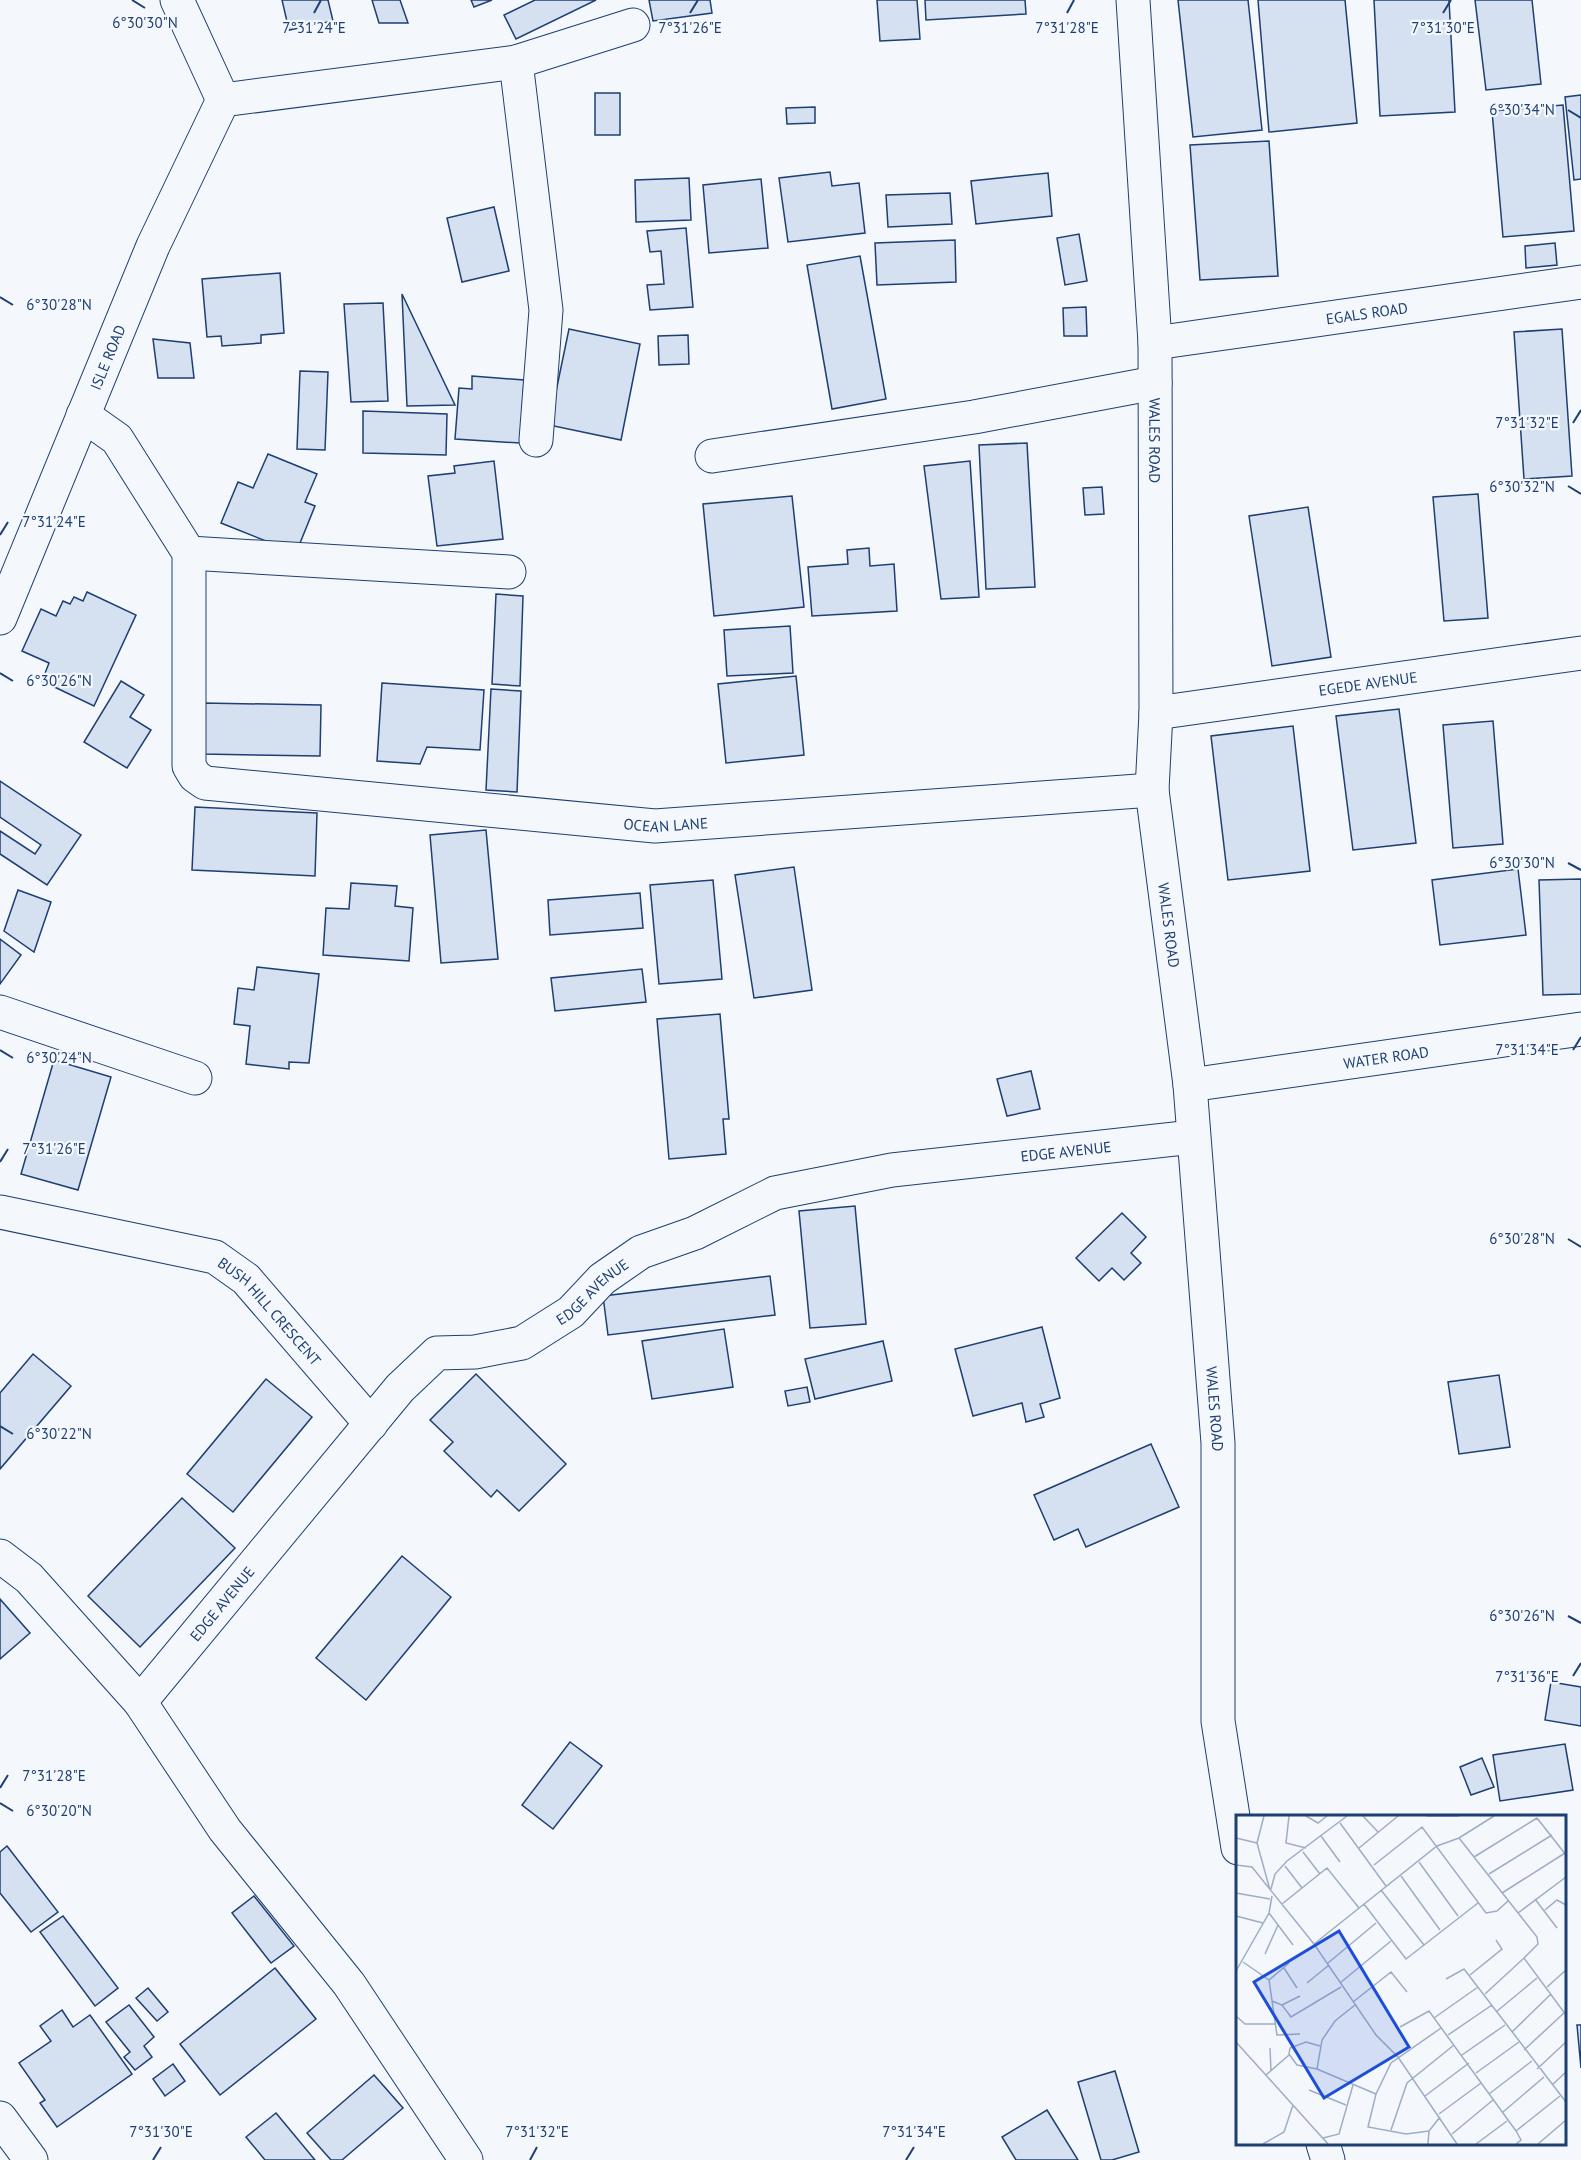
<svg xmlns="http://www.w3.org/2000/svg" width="1581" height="2160" font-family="'PT Sans',sans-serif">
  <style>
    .building { fill: #d5e0f0; stroke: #1d3f73; stroke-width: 1.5 }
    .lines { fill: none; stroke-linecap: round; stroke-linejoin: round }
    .minor-casing { stroke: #1d3f73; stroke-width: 35 }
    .minor { stroke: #f4f7fb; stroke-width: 33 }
    .ticks { fill: none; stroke: #1d3f73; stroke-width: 2 }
    .labels { text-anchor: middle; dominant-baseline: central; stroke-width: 4.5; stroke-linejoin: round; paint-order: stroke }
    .street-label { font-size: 15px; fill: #1d3f73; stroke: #f4f7fb }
    .inset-road { fill: none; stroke: #9eadc5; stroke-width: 1.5 }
    .view { fill: #1d4ed8; fill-opacity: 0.15; stroke: #1d4ed8; stroke-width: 3 }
    .inset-edge { fill: none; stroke: #1d3f73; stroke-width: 3 }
    .ticks-label { font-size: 15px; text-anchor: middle; fill: #1d3f73; stroke: #f4f7fb; stroke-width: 4.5; stroke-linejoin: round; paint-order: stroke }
  </style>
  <rect width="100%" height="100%" fill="#f4f7fb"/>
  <g class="building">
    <polygon points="282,0 328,0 333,21 289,30"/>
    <polygon points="372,0 400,0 408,23 379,23"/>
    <polygon points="471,0 492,0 474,7"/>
    <polygon points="535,0 596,0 516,39 504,15"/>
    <polygon points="649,0 710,0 712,13 653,21"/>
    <polygon points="877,0 917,0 920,39 880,41"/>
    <polygon points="925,0 1025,0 1026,14 926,20"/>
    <polygon points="1178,0 1248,0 1262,130 1193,137"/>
    <polygon points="1258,0 1345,0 1357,123 1269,132"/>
    <polygon points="1374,0 1449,0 1455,112 1380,116"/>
    <polygon points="1475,0 1532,0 1541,84 1486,90"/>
    <rect x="595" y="93" width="25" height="42"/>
    <polygon points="1581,95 1581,179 1574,180 1565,97"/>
    <polygon points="1563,105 1574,231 1503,237 1492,111"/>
    <polygon points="815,107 815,123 787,124 786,108"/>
    <polygon points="1269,141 1278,276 1200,280 1190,145"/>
    <polygon points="830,172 832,186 859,183 865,233 788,242 779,178"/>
    <polygon points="1048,173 1052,216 976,224 971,181"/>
    <polygon points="689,178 691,220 636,222 635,180"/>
    <polygon points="761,179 768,248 709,253 703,185"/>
    <polygon points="950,193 952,224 888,227 886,195"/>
    <polygon points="494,207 509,271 462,282 447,218"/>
    <polygon points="686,228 693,307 650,310 647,285 664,284 661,251 650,252 647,231"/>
    <polygon points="1079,234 1087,281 1065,285 1057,238"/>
    <polygon points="955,240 956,282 877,285 875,243"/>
    <polygon points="1555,243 1557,265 1526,268 1525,246"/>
    <polygon points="860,256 886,399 832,409 807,265"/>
    <polygon points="280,273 284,333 261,335 261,343 222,346 221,336 207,337 202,279"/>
    <polygon points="402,294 455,405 407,406"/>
    <polygon points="383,303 388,401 351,402 344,304"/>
    <polygon points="1086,307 1087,336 1064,336 1063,308"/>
    <polygon points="569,329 640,344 621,440 549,425"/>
    <polygon points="1562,329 1572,476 1524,479 1514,332"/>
    <polygon points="688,335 689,364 659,365 658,336"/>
    <polygon points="153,339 190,343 194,378 158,378"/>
    <polygon points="300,371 328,372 325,450 297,449"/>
    <polygon points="472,376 524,380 520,443 455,439 459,388 472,389"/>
    <polygon points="363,411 447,414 446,455 363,453"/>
    <polygon points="1027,443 1035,587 986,589 979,445"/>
    <polygon points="268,454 317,474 305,502 315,506 296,553 221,523 238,482 253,488"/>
    <polygon points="494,461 503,539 437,546 428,476 455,473 454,466"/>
    <polygon points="970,461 979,597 941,599 924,466"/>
    <polygon points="1102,487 1104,514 1085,515 1083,488"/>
    <polygon points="1478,494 1488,618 1444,621 1433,497"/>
    <polygon points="792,496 804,607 714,616 703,504"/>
    <polygon points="1308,507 1331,657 1272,666 1249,516"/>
    <polygon points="869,548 870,566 894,564 897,611 812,616 808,567 848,564 847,550"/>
    <polygon points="87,592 136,615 94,706 42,681 49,663 22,651 41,609 56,616 63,601 70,604 74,597 83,601"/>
    <polygon points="496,594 523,596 520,686 492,684"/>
    <polygon points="790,626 793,673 727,676 724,630"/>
    <polygon points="796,676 804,755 726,763 718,684"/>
    <polygon points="121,681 144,695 130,717 151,730 127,768 84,742"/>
    <polygon points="382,683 484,690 480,750 427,747 420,764 377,761"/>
    <polygon points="491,689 521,691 517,792 486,790"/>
    <polygon points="203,703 321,705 320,756 202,754"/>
    <polygon points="1399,709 1416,843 1353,850 1336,716"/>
    <polygon points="1493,721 1503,844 1453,848 1443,725"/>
    <polygon points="1293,726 1310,871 1228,880 1211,736"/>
    <polygon points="0,781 81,835 47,885 0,854 0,831 35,854 41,845 0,817"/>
    <polygon points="195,807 317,813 315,876 192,870"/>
    <polygon points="486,830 498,959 441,963 430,835"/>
    <polygon points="794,867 812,990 754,998 735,875"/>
    <polygon points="1518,869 1526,935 1440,945 1432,880"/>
    <polygon points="1581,879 1581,994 1543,995 1539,880"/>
    <polygon points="713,880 722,979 659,984 650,885"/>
    <polygon points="351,883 397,886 395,906 413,908 409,961 323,955 326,908 349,909"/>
    <polygon points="18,890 51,902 34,952 4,931"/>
    <polygon points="640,893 643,928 550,935 548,900"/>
    <polygon points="0,939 21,955 0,984"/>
    <polygon points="257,967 319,974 309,1063 289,1062 289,1069 246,1064 250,1026 234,1024 238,988 254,990"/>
    <polygon points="642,969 646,1002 555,1011 551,978"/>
    <polygon points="720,1014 729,1119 723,1119 726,1154 669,1159 657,1019"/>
    <polygon points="54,1060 111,1077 78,1190 21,1174"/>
    <polygon points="1031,1071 1040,1109 1007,1116 997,1079"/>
    <polygon points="855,1206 866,1324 810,1328 799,1211"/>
    <polygon points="1122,1213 1146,1237 1131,1253 1141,1263 1124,1280 1112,1268 1099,1281 1076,1258"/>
    <polygon points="770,1276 775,1315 608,1335 603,1296"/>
    <polygon points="1042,1327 1060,1398 1040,1404 1044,1417 1026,1422 1022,1403 973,1416 955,1349"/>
    <polygon points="724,1329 733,1387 652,1399 642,1341"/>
    <polygon points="883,1341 892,1381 815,1399 805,1359"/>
    <polygon points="33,1354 71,1386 0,1469 0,1393"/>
    <polygon points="476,1374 566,1464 519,1511 497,1490 491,1497 444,1451 453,1442 430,1420"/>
    <polygon points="1499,1375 1510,1447 1459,1454 1448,1382"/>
    <polygon points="266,1379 312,1417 233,1512 187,1474"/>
    <polygon points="807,1387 810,1402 788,1406 785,1391"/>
    <polygon points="1151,1444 1179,1507 1086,1547 1078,1529 1054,1540 1034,1495"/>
    <polygon points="182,1498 235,1548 140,1647 88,1596"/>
    <polygon points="402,1556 451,1597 366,1700 316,1658"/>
    <polygon points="0,1599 30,1633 0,1659"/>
    <polygon points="1551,1682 1581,1687 1581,1726 1545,1720"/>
    <polygon points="570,1742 602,1766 553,1829 522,1805"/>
    <polygon points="1565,1744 1573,1790 1500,1801 1493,1755"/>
    <polygon points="1482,1758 1494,1787 1471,1795 1460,1767"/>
    <polygon points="7,1846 58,1912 31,1932 0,1893 0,1852"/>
    <polygon points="254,1896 294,1946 271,1963 232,1913"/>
    <polygon points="63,1916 118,1988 95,2006 40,1932"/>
    <polygon points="275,1968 316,2019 220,2095 180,2044"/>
    <polygon points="148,1988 168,2012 157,2021 136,1998"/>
    <polygon points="129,2005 154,2037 144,2046 152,2057 135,2070 124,2057 130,2052 106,2022"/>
    <polygon points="62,2010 73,2027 90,2015 132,2074 57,2127 40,2103 45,2100 19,2063 51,2041 40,2026"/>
    <polygon points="1577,2025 1581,2025 1581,2068"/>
    <polygon points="173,2064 185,2081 165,2096 153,2079"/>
    <polygon points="1115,2071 1139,2152 1112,2160 1101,2160 1078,2082"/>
    <polygon points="374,2075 403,2108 342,2160 331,2160 307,2133"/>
    <polygon points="1047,2110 1078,2160 1016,2160 1002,2137"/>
    <polygon points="276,2113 315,2160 265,2160 246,2137"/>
  </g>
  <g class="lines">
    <defs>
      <g id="minor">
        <polyline points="177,0 223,100"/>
        <path id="s1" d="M1133,0L1155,343L1156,713L1152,790L1190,1085L1218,1443V1721L1238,1848"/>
        <polyline points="516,62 546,310 536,440"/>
        <polyline points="223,100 516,62 633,25"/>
        <path id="s2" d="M1155,343L1581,282"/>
        <path id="s3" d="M83,415L117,439L189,553V766L195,776L205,783L655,826L1152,790"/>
        <polyline points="712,456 974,417 1155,383"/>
        <polyline points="189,553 509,572"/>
        <path id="s4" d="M0,618L153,246L223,100"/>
        <path id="s5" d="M1156,713L1581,653"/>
        <polyline points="0,1012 195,1078"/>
        <path id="s6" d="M1190,1085L1581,1029"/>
        <path id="s7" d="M0,1212L215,1257L246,1279L371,1424"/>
        <polyline points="0,1556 29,1578 140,1702 225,1830 349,1984 466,2160"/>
        <path id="s8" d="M140,1702L400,1388L437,1353L475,1352L522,1343L571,1312L602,1279L641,1252L695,1233L775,1193L892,1170L1193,1137"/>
        <polyline points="0,2118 31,2160"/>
        <polyline points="1323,2144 1328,2160"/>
      </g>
    </defs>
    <use href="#minor" class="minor-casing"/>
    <use href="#minor" class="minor"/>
  </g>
  <path class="ticks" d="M132,0L145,8M314,13L321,0M690,13L698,0M1067,13L1074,0M1443,13L1451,0M1568,110L1581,118M0,297L13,305M1573,423L1581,410M1568,486L1581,494M0,535L8,522M0,673L13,681M1568,863L1581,870M0,1050L13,1058M1573,1050L1581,1037M0,1162L8,1149M1568,1239L1581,1247M0,1426L13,1434M1568,1616L1581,1623M1573,1676L1581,1663M0,1788L8,1775M0,1803L13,1811M153,2160L161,2147M530,2160L537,2147M906,2160L914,2147"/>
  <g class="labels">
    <g class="street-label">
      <text stroke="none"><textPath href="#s2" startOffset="214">EGALS ROAD</textPath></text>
      <text stroke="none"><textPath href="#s4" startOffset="282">ISLE ROAD</textPath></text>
      <text stroke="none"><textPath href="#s1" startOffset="441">WALES ROAD</textPath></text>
      <text stroke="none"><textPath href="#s5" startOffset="214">EGEDE AVENUE</textPath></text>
      <text stroke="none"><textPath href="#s3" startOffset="876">OCEAN LANE</textPath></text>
      <text stroke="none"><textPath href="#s1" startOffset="927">WALES ROAD</textPath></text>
      <text stroke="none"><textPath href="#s6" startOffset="198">WATER ROAD</textPath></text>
      <text stroke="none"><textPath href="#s8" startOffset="1136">EDGE AVENUE</textPath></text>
      <text stroke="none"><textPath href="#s8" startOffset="632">EDGE AVENUE</textPath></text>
      <text stroke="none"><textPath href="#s7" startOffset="297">BUSH HILL CRESCENT</textPath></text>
      <text stroke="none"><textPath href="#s1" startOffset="1413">WALES ROAD</textPath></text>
      <text stroke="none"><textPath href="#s8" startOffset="128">EDGE AVENUE</textPath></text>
    </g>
  </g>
  <g transform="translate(1236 1815)">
    <rect width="330" height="330" fill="#f4f7fb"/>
    <path class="inset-road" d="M28,1L21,28L34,75M53,1L50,28L70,33M70,1L82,8L91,1M127,1L142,17M190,1H223M301,3L330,40M104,8L150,71M85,21L104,47M0,23L21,28M223,23L301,122L302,129L288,143M123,33L162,1M67,37L84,59M238,42L301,3M183,47L222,101M0,50L16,52L78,129L140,220L162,242L221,329M138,50L186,12L250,98L261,96L272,86M49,51L66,73M253,59L316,20M165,61L204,115M35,74L39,59L51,46L111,1M145,75L188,130M0,78L34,84M266,78L329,38M299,84L321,113M46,89L91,53L123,93M128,89L170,144L242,88M309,95L321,85L330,90M33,98L57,130M282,98L330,62M0,101L27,108M78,129L201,31L223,23L258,1M29,139L42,110M7,147L33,165M92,148L140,108M48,153L61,173M0,156L33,98L36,81M234,160L266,134L260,125M210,164L228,154L330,287M33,165L41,220L64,219M33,165L53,148M71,168L93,150M104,168L155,126M311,172L330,155M249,179L288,143L330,200M36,186L46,190L55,202L105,172M117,187L155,157L171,177M46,190L64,181M260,197L301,163M0,201L9,209H40M198,203L242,172M164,212L193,196L280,316L285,325L280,329M276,217L315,179M212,220L256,190M0,227L92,329M84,231L70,227L54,233L53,239L61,250L81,254L140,279M34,233L35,256M288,235L328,198M226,240L269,210M81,254L86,225L99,206L119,190M301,254L330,227M240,258L283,227M30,260L53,240M316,270L330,257M73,275L110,290M253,279L296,246M189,281L233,248M267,297L308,262M203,299L245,268M155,315L171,268L218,230M193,316L170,319L132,312L140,279L155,248L205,213M280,316L324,281M216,319L257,285M87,323L103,319L117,270M27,329L48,317L57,290M192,329L193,316L204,302M240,329L271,306M302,329L330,305"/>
    <path class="view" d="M103,116L173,232L88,283L18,167Z"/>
    <rect width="330" height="330" class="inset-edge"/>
  </g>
  <g class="ticks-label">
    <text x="145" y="28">6°30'30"N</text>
    <text x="314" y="33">7°31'24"E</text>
    <text x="690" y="33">7°31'26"E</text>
    <text x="1067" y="33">7°31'28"E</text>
    <text x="1443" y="33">7°31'30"E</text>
    <text x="1522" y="115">6°30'34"N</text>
    <text x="59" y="310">6°30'28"N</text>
    <text x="1527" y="428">7°31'32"E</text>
    <text x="1522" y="492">6°30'32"N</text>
    <text x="54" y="527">7°31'24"E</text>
    <text x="59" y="686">6°30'26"N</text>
    <text x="1522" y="868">6°30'30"N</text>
    <text x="1527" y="1055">7°31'34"E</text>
    <text x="59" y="1063">6°30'24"N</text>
    <text x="54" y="1154">7°31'26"E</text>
    <text x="1522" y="1244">6°30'28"N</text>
    <text x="59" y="1439">6°30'22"N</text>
    <text x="1522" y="1621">6°30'26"N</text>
    <text x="1527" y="1682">7°31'36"E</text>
    <text x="54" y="1781">7°31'28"E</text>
    <text x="59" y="1816">6°30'20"N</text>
    <text x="161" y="2137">7°31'30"E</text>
    <text x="537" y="2137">7°31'32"E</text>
    <text x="914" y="2137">7°31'34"E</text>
  </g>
</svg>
